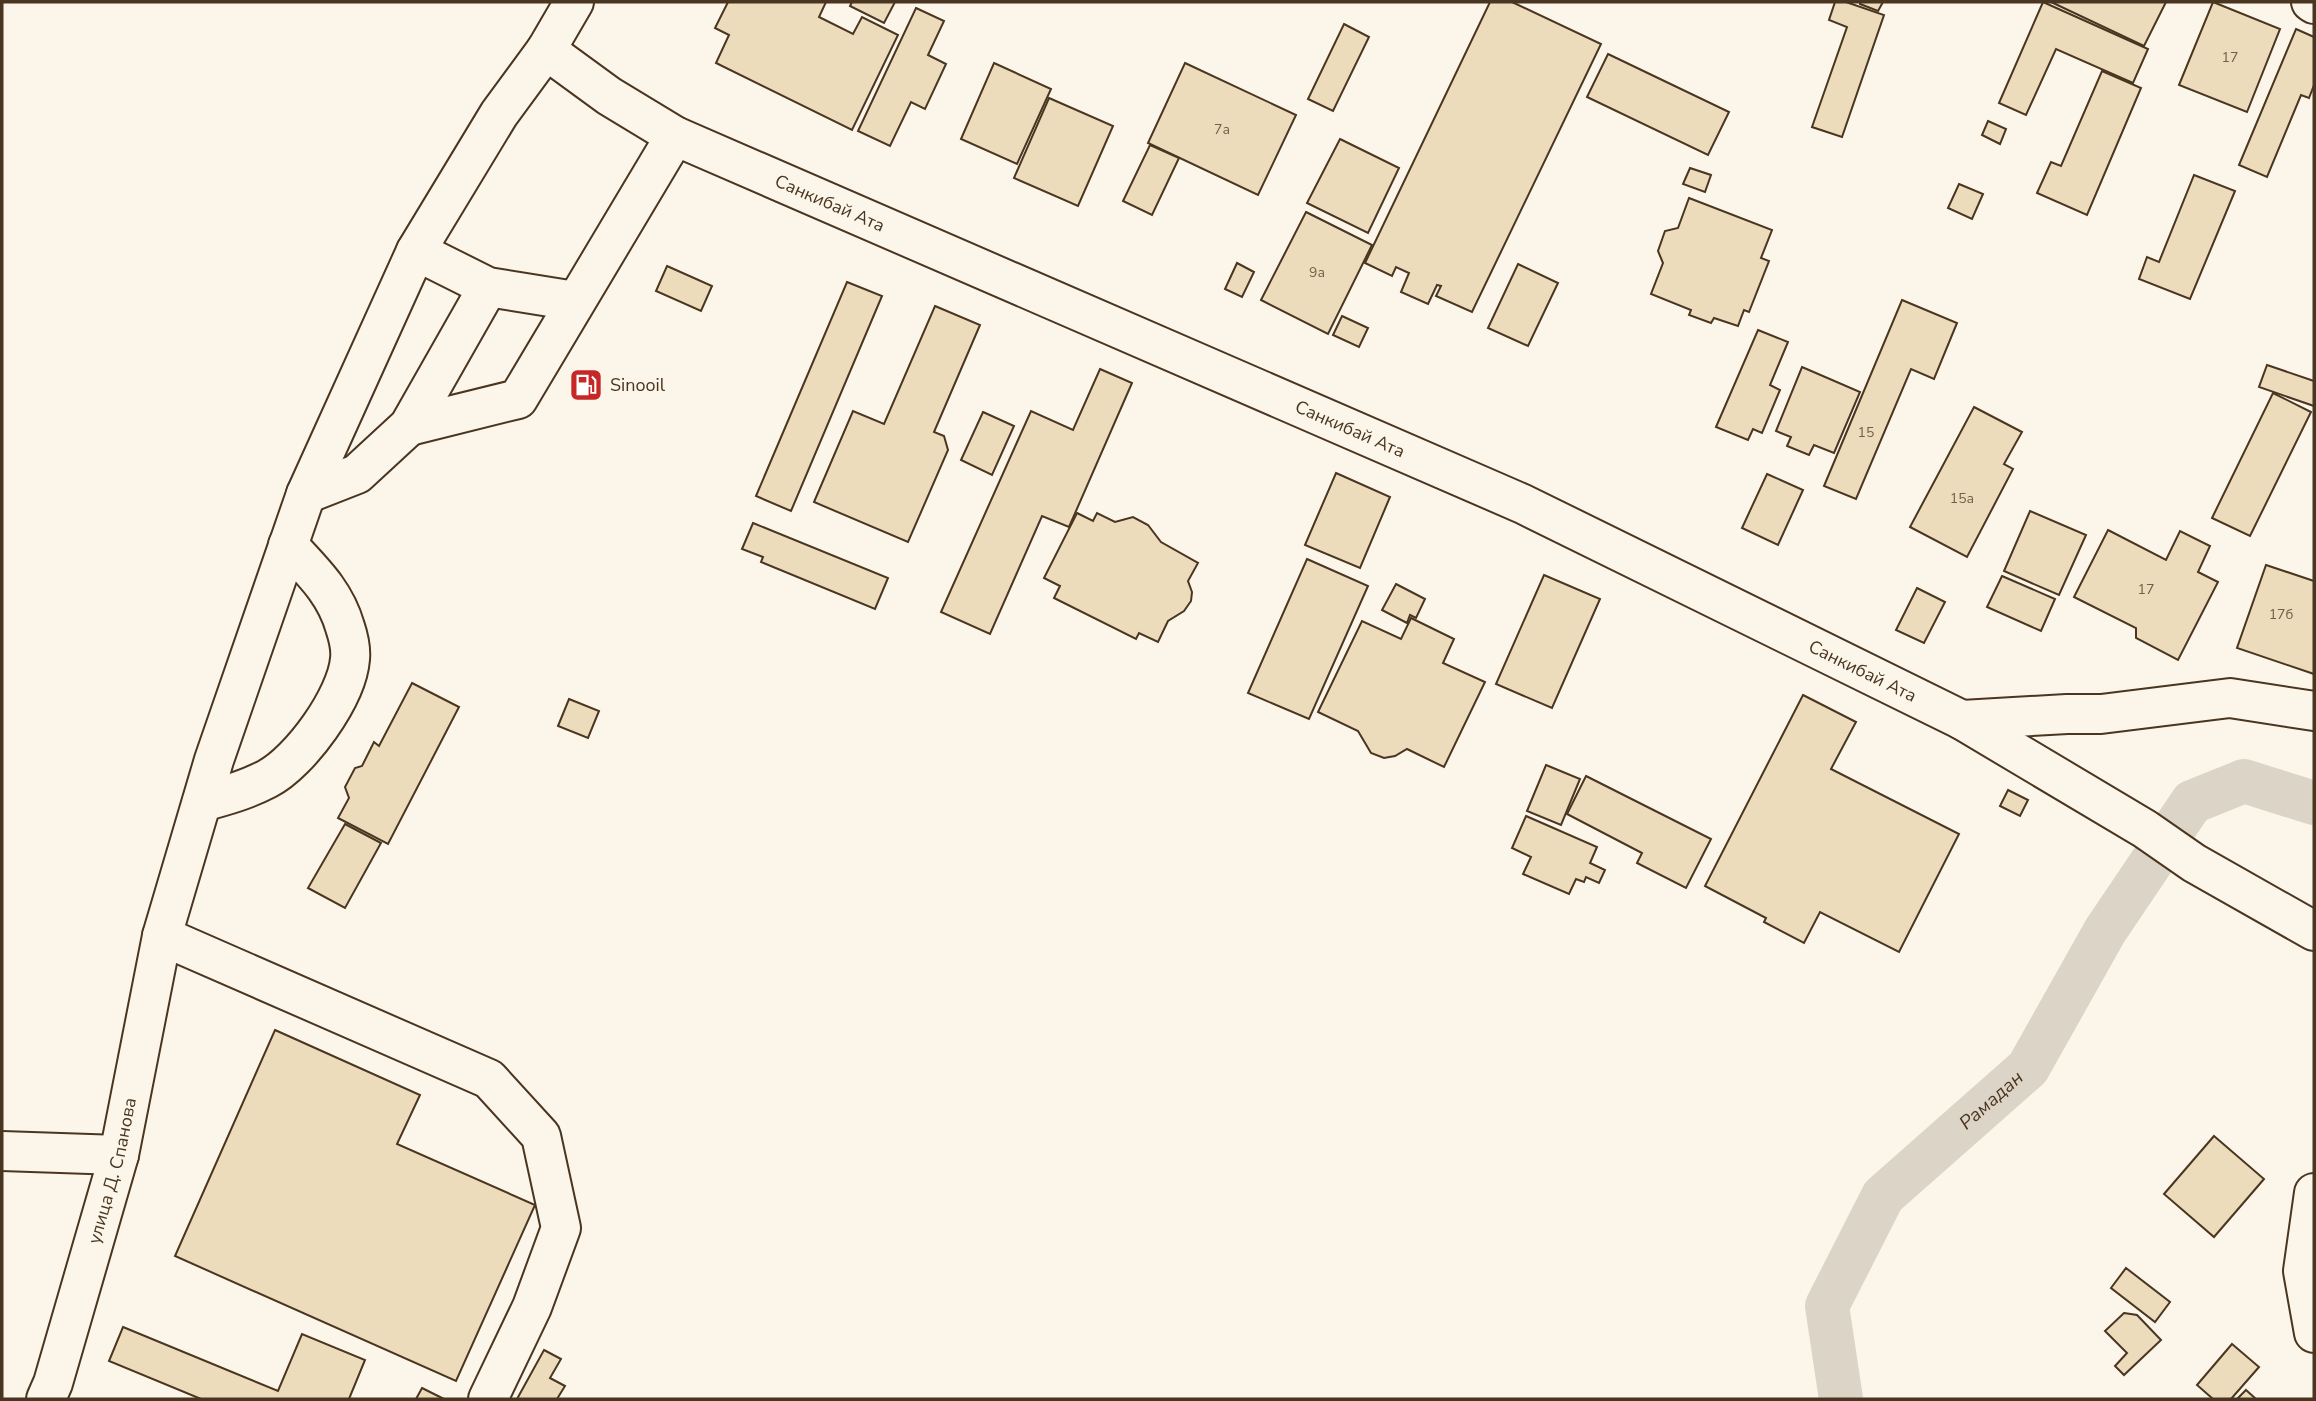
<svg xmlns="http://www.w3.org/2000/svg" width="2316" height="1401" font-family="'Nunito Sans',sans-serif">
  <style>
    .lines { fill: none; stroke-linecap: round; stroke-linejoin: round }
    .canal { stroke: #dcd4c6; stroke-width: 44 }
    .building { fill: #ecdcbc; stroke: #4a3520; stroke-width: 2 }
    .minor-casing { stroke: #4a3520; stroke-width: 42 }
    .major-casing { stroke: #4a3520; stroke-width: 42 }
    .minor { stroke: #fbf6e9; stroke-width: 38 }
    .major { stroke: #fbf6e9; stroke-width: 38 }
    .labels { text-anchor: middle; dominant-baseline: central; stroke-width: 5; stroke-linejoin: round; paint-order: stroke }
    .number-label { font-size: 14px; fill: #725f47 }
    .street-label { font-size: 18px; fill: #4a3520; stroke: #fbf6e9 }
    .poi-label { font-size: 18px; fill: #4a3520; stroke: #fbf6e9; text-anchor: start }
    .water-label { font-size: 19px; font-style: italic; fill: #4a3520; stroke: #fbf6e9 }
  </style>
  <rect width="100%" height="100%" fill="#fbf6e9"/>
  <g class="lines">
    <path class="canal" id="s1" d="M1841,1399L1827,1306L1883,1196L2028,1068L2105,931L2192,802L2244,781L2314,803"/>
  </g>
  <g class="building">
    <polygon points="728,2 826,2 819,17 853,34 862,17 898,35 852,130 716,63 729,35 715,28"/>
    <polygon points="852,2 895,2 884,23 850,6"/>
    <polygon points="1490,2 1512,2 1601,44 1472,312 1436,296 1441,286 1437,285 1428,304 1401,292 1409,273 1396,267 1392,276 1365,263"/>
    <polygon points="1835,2 1846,2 1884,15 1842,137 1812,127 1847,27 1829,20"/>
    <polygon points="1860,2 1883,2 1878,11 1860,4"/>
    <polygon points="2043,2 2148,49 2133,83 2056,49 2026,115 1999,103"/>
    <polygon points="2051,2 2166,2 2144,46"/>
    <polygon points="2213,2 2280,29 2247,112 2179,85"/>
    <polygon points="916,8 944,21 928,55 946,64 925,109 911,102 890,146 858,131"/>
    <polygon points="1344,24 1369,37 1333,111 1308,99"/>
    <polygon points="2296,29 2314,37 2314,85 2309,98 2301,95 2267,177 2239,165"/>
    <polygon points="1608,54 1729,112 1708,155 1587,97"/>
    <polygon points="994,63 1051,89 1017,164 961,139"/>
    <polygon points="1185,63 1296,115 1258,195 1148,143"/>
    <polygon points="2102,71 2141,88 2087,215 2037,193 2051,162 2061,166"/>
    <polygon points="1049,98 1113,126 1078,206 1014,178"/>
    <polygon points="1988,121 2006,129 2000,144 1982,135"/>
    <polygon points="1340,139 1399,168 1368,233 1307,203"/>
    <polygon points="1150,145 1179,158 1152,215 1123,201"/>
    <polygon points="1690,168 1711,175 1705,192 1683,184"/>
    <polygon points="2194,175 2235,191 2190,299 2139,279 2147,257 2159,262"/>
    <polygon points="1959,184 1983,194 1972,219 1948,208"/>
    <polygon points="1689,198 1772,230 1761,258 1769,261 1749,312 1744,310 1738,326 1714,318 1711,323 1689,315 1691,310 1651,294 1663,263 1658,251 1665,231 1678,228"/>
    <polygon points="1306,212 1372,245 1328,334 1261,300"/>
    <polygon points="1237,263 1254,272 1242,297 1225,289"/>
    <polygon points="1518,264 1558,283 1528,346 1488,328"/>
    <polygon points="667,266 712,286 701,311 656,291"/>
    <polygon points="847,282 882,296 791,511 756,496"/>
    <polygon points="1902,300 1957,323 1934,379 1911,369 1856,499 1824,486"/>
    <polygon points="935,306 980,325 934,432 944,436 948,450 908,542 814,502 853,411 884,424"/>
    <polygon points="1342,316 1368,328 1359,347 1333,335"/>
    <polygon points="1758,330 1788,342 1770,385 1780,390 1762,433 1753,429 1748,440 1716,427"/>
    <polygon points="2267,365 2314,381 2314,406 2259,387"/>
    <polygon points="1802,367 1860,392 1834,453 1814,445 1809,455 1787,446 1791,437 1776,431"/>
    <polygon points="1100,369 1132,383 1069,527 1042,516 990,634 941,612 1031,411 1073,430"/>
    <polygon points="2273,393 2311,412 2250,536 2212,518"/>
    <polygon points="1974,407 2022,432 2004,464 2013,469 1967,557 1910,527"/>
    <polygon points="983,412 1014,426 992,475 961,460"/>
    <polygon points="1336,473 1390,497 1360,568 1305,545"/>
    <polygon points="1767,474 1803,490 1778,545 1742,528"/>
    <polygon points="2030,511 2086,535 2059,595 2004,571"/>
    <polygon points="1077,513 1093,521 1097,513 1115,522 1133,517 1148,525 1161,542 1198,563 1188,581 1192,592 1191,601 1184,611 1168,621 1158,642 1139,633 1136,639 1054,598 1060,586 1044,578"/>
    <polygon points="753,523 888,578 875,609 761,562 763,557 742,549"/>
    <polygon points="2108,530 2166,560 2180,531 2210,546 2198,572 2218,582 2178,660 2136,638 2136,628 2074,597"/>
    <polygon points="1307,559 1368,586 1309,719 1248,693"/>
    <polygon points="2266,565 2314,581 2314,674 2237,648"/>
    <polygon points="1544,575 1600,599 1552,708 1496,684"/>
    <polygon points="2002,576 2055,599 2041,631 1987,607"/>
    <polygon points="1396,584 1425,599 1416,618 1410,615 1407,623 1382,610"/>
    <polygon points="1917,588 1945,602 1924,643 1896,630"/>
    <polygon points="1411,618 1454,639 1443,663 1485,682 1444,767 1407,749 1395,756 1384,758 1371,753 1358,731 1318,712 1362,621 1401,639"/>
    <polygon points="412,683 459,707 388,844 338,818 349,798 345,787 355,768 362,766 374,742 379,746"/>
    <polygon points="1803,695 1856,722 1831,769 1959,834 1899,952 1820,912 1804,943 1764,922 1766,918 1705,886"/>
    <polygon points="569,699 599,711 588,738 558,726"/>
    <polygon points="1546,765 1580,779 1561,825 1527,811"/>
    <polygon points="1586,776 1711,839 1686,888 1637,863 1642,853 1567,814"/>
    <polygon points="2008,790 2028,800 2020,816 2000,806"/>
    <polygon points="1526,816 1597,847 1590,863 1605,870 1599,883 1586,877 1584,882 1576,879 1569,894 1523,874 1531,857 1512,848"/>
    <polygon points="345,824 381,843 345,908 308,888"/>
    <polygon points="275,1030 420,1095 397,1144 535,1205 456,1381 175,1256"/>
    <polygon points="2214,1136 2264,1179 2214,1237 2164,1194"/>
    <polygon points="2126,1268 2170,1302 2155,1322 2111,1288"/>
    <polygon points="2124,1313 2137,1315 2161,1340 2124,1375 2115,1366 2127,1353 2105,1331"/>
    <polygon points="123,1327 278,1391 302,1334 365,1360 349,1399 201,1399 109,1361"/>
    <polygon points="2232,1344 2259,1367 2231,1399 2213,1399 2197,1385"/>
    <polygon points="544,1350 561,1359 550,1378 565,1386 557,1399 517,1399"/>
    <polygon points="422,1388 444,1399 416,1399"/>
    <polygon points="2246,1390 2256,1399 2237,1399"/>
  </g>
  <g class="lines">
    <defs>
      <g id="minor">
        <polyline points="2311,2 2314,4"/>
        <path id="s2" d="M546,50L609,96L675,136L1523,504L1962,720L2145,829L2194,863L2314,931"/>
        <polyline points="416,251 488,287 575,301"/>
        <polyline points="409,426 518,399 675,136"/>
        <polyline points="306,494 357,474 409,426 488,287"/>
        <polyline points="1962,720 2067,714 2101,714 2230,698 2314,711"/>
        <path d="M202,802C224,796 246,790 267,779C300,762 347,697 350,659C351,650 348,636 345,627C335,592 312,571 288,545"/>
        <polyline points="162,936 489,1079 541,1136 561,1228 532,1307 488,1399"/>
        <polyline points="2,1151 119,1155"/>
        <polyline points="2314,1193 2303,1271 2314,1333"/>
      </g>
      <g id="major">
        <path id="s3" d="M46,1399L53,1383L119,1155L162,936L214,760L306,494L416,251L499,114L546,50L574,2"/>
      </g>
    </defs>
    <use href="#minor" class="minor-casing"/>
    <use href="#major" class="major-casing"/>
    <use href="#minor" class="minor"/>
    <use href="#major" class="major"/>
  </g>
  <defs>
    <symbol id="fuel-square" viewBox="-11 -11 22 22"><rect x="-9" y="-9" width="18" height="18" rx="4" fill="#c62828" stroke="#fbf6e9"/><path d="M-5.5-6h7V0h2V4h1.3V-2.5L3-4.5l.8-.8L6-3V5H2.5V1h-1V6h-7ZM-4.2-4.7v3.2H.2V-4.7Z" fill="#fff"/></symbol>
  </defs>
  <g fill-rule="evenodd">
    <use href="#fuel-square" x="567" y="366" width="38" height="38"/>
  </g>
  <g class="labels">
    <g class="number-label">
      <text x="2230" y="57">17</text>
      <text x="1222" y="129">7а</text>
      <text x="1317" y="272">9а</text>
      <text x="1866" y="432">15</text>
      <text x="1962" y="498">15а</text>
      <text x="2146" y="589">17</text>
      <text x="2281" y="614">17б</text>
    </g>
    <g class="street-label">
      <text stroke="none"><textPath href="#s2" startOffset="324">Санкибай Ата</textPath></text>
      <text stroke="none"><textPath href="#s2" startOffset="891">Санкибай Ата</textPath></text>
      <text stroke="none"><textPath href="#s2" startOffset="1458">Санкибай Ата</textPath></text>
      <text stroke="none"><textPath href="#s3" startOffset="238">улица Д. Спанова</textPath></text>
    </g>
    <g class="poi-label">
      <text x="610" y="385">Sinooil</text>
    </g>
    <g class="water-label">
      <text stroke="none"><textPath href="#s1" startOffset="362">Рамадан</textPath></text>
    </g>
  </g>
  <rect width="2316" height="1401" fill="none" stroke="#4a3520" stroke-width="7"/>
</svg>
